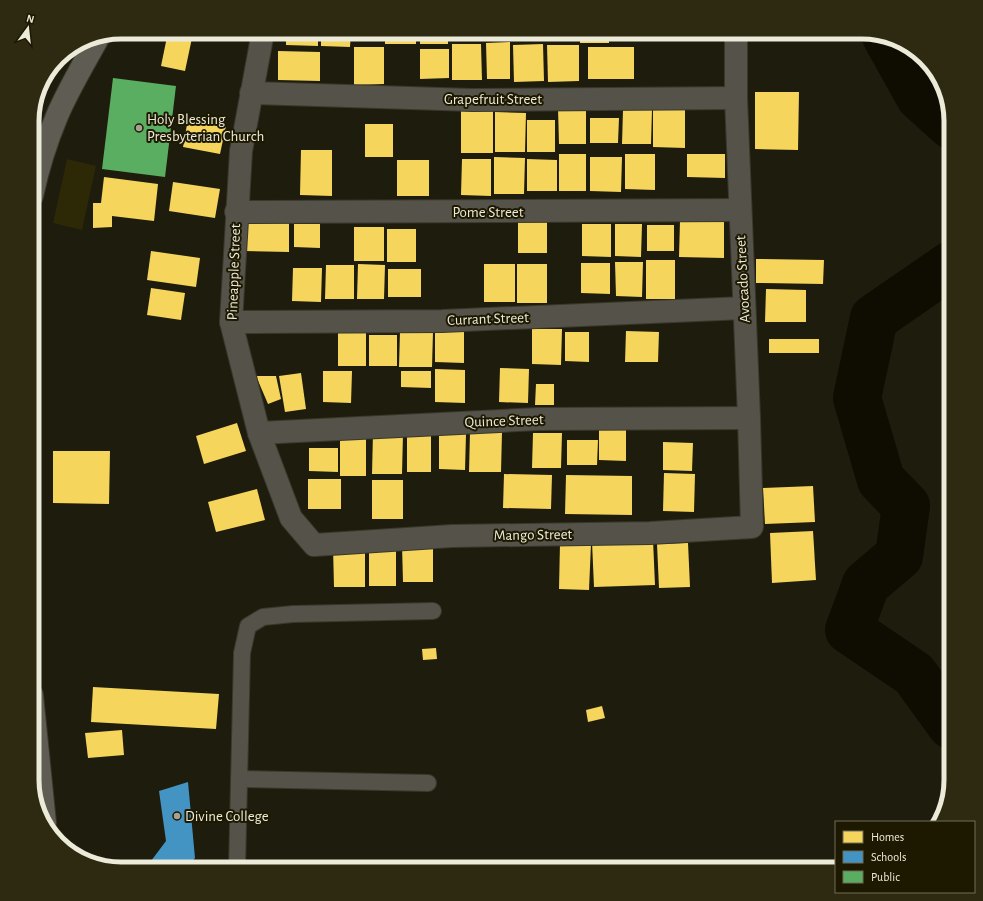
<svg xmlns="http://www.w3.org/2000/svg" width="983" height="901" font-family="'Alegreya Sans',sans-serif">
  <style>
    .built { fill: #2d2805 }
    .homes { fill: #f6d55c }
    .schools { fill: #4393c3 }
    .public { fill: #5aae61 }
    .lines { fill: none; stroke-linecap: round; stroke-linejoin: round }
    .river { stroke: #0f0c01; stroke-width: 48 }
    .service-casing { stroke: #39382b; stroke-width: 18 }
    .minor-casing { stroke: #39382b; stroke-width: 24 }
    .secondary-casing { stroke: #39382b; stroke-width: 24 }
    .service { stroke: #545249; stroke-width: 16 }
    .minor { stroke: #545249; stroke-width: 22 }
    .secondary { stroke: #5f5d53; stroke-width: 22 }
    .poi-dot { fill: #a4a292; stroke: #1d1900; stroke-width: 1.5 }
    .labels { text-anchor: middle; dominant-baseline: central; stroke-width: 4; stroke-linejoin: round; paint-order: stroke }
    .street-label { font-size: 15px; fill: #ecead9; stroke: #1d1900 }
    .poi-label { font-size: 15px; fill: #ecead9; stroke: #1d1900; text-anchor: start }
    .rim { fill: none; stroke: #ecead9; stroke-width: 5 }
  </style>
  <rect width="100%" height="100%" fill="#1e1c0d"/>
  <polygon class="built" points="67,159 96,166 82,230 53,223"/>
  <g class="homes">
    <polygon points="168,32 192,38 185,71 161,66"/>
    <polygon points="286,32 318,32 318,46 286,45"/>
    <polygon points="321,32 351,32 350,47 321,46"/>
    <polygon points="354,32 381,32 381,40 354,41"/>
    <rect x="385" y="32" width="31" height="12"/>
    <rect x="420" y="32" width="28" height="12"/>
    <rect x="452" y="32" width="28" height="7"/>
    <rect x="511" y="32" width="32" height="6"/>
    <rect x="580" y="32" width="29" height="11"/>
    <rect x="612" y="32" width="27" height="7"/>
    <rect x="643" y="32" width="29" height="7"/>
    <polygon points="676,32 718,32 718,38 676,39"/>
    <polygon points="510,42 510,79 487,79 486,43"/>
    <polygon points="452,44 481,44 482,80 452,80"/>
    <polygon points="543,44 544,81 514,82 513,45"/>
    <polygon points="547,45 579,45 579,81 548,82"/>
    <polygon points="354,47 384,47 384,84 354,85"/>
    <rect x="588" y="47" width="46" height="32"/>
    <polygon points="420,49 449,49 449,78 420,79"/>
    <polygon points="278,51 320,52 320,81 278,80"/>
    <polygon points="755,92 799,92 798,150 755,149"/>
    <polygon points="558,108 586,108 586,144 559,144"/>
    <polygon points="653,108 685,108 685,148 653,147"/>
    <polygon points="623,110 652,110 651,144 622,144"/>
    <rect x="461" y="111" width="32" height="42"/>
    <polygon points="495,112 526,113 525,152 495,152"/>
    <polygon points="590,118 619,118 618,143 590,143"/>
    <polygon points="188,119 226,126 220,154 183,147"/>
    <rect x="527" y="120" width="28" height="32"/>
    <rect x="365" y="124" width="28" height="33"/>
    <polygon points="301,150 332,150 332,196 300,195"/>
    <rect x="559" y="154" width="27" height="37"/>
    <polygon points="625,154 655,154 655,190 625,189"/>
    <polygon points="687,154 725,154 725,178 687,177"/>
    <polygon points="494,157 525,158 524,194 494,194"/>
    <polygon points="590,157 622,157 621,192 590,191"/>
    <polygon points="462,159 491,159 491,196 461,195"/>
    <polygon points="527,159 557,160 557,191 527,191"/>
    <rect x="397" y="160" width="32" height="36"/>
    <polygon points="104,177 158,184 154,221 112,216 112,227 93,228 93,203 101,203"/>
    <polygon points="173,182 220,189 215,218 169,211"/>
    <rect x="518" y="220" width="29" height="33"/>
    <polygon points="680,221 724,221 724,258 679,257"/>
    <polygon points="245,222 289,223 289,252 245,251"/>
    <polygon points="294,224 320,224 320,248 294,247"/>
    <polygon points="582,224 611,224 611,257 582,256"/>
    <polygon points="615,224 642,224 641,257 615,256"/>
    <rect x="647" y="225" width="27" height="26"/>
    <rect x="354" y="227" width="30" height="34"/>
    <rect x="387" y="229" width="29" height="33"/>
    <polygon points="151,251 200,258 196,287 147,280"/>
    <polygon points="756,259 824,260 823,284 756,283"/>
    <rect x="646" y="260" width="29" height="39"/>
    <polygon points="615,262 643,262 642,297 616,296"/>
    <polygon points="581,263 610,263 610,294 581,293"/>
    <polygon points="358,264 385,265 384,299 357,299"/>
    <rect x="484" y="264" width="31" height="38"/>
    <rect x="517" y="264" width="30" height="39"/>
    <polygon points="326,265 354,265 354,299 325,299"/>
    <polygon points="293,268 322,268 321,302 292,301"/>
    <rect x="388" y="269" width="33" height="28"/>
    <polygon points="151,288 185,293 181,320 147,315"/>
    <polygon points="766,289 806,290 806,322 765,322"/>
    <polygon points="435,329 464,329 464,363 435,362"/>
    <polygon points="532,329 562,329 561,365 532,364"/>
    <polygon points="400,331 433,332 432,367 399,367"/>
    <polygon points="626,331 659,332 658,362 625,362"/>
    <rect x="338" y="332" width="28" height="34"/>
    <polygon points="565,332 589,332 589,362 565,361"/>
    <rect x="369" y="335" width="28" height="31"/>
    <rect x="769" y="339" width="50" height="14"/>
    <polygon points="500,368 529,369 528,403 499,402"/>
    <polygon points="435,369 465,370 465,403 435,402"/>
    <polygon points="323,371 352,371 351,403 323,402"/>
    <polygon points="401,371 431,371 431,388 401,387"/>
    <polygon points="301,373 306,409 285,412 279,376"/>
    <polygon points="256,376 276,376 281,399 268,404"/>
    <polygon points="536,384 554,384 554,405 535,405"/>
    <polygon points="237,423 246,451 204,464 196,436"/>
    <polygon points="599,428 626,429 626,461 599,460"/>
    <polygon points="470,432 502,432 501,472 469,472"/>
    <polygon points="373,433 403,434 402,474 372,474"/>
    <polygon points="533,433 562,433 561,468 532,468"/>
    <rect x="407" y="434" width="24" height="38"/>
    <polygon points="439,434 466,434 465,470 439,469"/>
    <polygon points="340,436 366,437 366,476 340,476"/>
    <polygon points="567,440 598,440 597,465 567,465"/>
    <polygon points="663,442 693,443 692,471 663,470"/>
    <polygon points="309,448 338,448 338,472 309,471"/>
    <polygon points="53,451 110,451 109,504 53,503"/>
    <polygon points="664,473 695,474 694,512 663,511"/>
    <polygon points="504,474 552,475 551,509 503,508"/>
    <polygon points="566,475 632,476 632,515 565,514"/>
    <rect x="308" y="479" width="33" height="30"/>
    <rect x="372" y="480" width="31" height="39"/>
    <polygon points="813,486 815,522 765,524 763,488"/>
    <polygon points="257,489 265,520 216,532 208,502"/>
    <polygon points="813,531 816,580 772,583 770,533"/>
    <polygon points="653,540 655,585 594,587 592,542"/>
    <polygon points="560,543 591,544 589,590 559,589"/>
    <polygon points="688,543 690,587 659,588 657,544"/>
    <polygon points="433,544 433,582 403,582 402,545"/>
    <polygon points="333,546 365,546 365,587 334,587"/>
    <polygon points="396,551 396,586 369,586 369,552"/>
    <polygon points="436,648 437,659 423,660 422,649"/>
    <polygon points="93,687 219,694 216,729 91,722"/>
    <polygon points="602,706 605,718 588,722 586,710"/>
    <polygon points="122,730 124,755 88,758 85,733"/>
  </g>
  <polygon class="schools" points="188,782 195,858 186,869 145,869 166,841 159,791"/>
  <polygon class="public" points="113,78 176,86 165,177 102,169"/>
  <g class="lines">
    <g class="river">
      <polyline points="886,36 920,97 951,125"/>
      <polyline points="951,265 874,318 857,398 881,480 906,506 899,556 866,584 849,630 914,674 951,725"/>
    </g>
    <defs>
      <g id="service">
        <polyline points="239,779 428,783"/>
        <polyline points="237,869 242,653 248,626 263,617 293,614 433,611"/>
      </g>
      <g id="minor">
        <polyline points="263,32 241,151 231,322 259,433 291,518 314,545 452,536 650,533 752,527 749,418 736,98 736,32"/>
        <polyline points="251,93 472,100 736,98"/>
        <polyline points="236,212 740,210"/>
        <polyline points="231,322 442,321 744,308"/>
        <polyline points="259,433 538,419 749,418"/>
      </g>
      <g id="secondary">
        <path d="M32,196C38,168 46,142 57,116C69,88 85,62 99,36"/>
        <polyline points="32,695 45,823"/>
      </g>
    </defs>
    <use href="#service" class="service-casing"/>
    <use href="#minor" class="minor-casing"/>
    <use href="#secondary" class="secondary-casing"/>
    <use href="#service" class="service"/>
    <use href="#minor" class="minor"/>
    <use href="#secondary" class="secondary"/>
  </g>
  <g class="poi-dot">
    <circle cx="139" cy="128" r="4"/>
    <circle cx="177" cy="816" r="4"/>
  </g>
  <g class="labels">
    <g class="street-label">
      <text x="493" y="99">Grapefruit Street</text>
      <text x="488" y="212">Pome Street</text>
      <text transform="translate(234 272) rotate(-88)">Pineapple Street</text>
      <text transform="translate(743 279) rotate(-93)">Avocado Street</text>
      <text transform="translate(488 319) rotate(-2)">Currant Street</text>
      <text transform="translate(504 421) rotate(-2)">Quince Street</text>
      <text transform="translate(533 535) rotate(-1)">Mango Street</text>
    </g>
    <g class="poi-label">
      <text x="147" y="119">Holy Blessing<tspan x="147" dy="17">Presbyterian Church</tspan></text>
      <text x="185" y="816">Divine College</text>
    </g>
  </g>
  <path d="M0 0H983V901H0ZM121 39H862A82 82 0 0 1 944 121V780A82 82 0 0 1 862 862H121A82 82 0 0 1 39 780V121A82 82 0 0 1 121 39Z" fill="#2e2a11" fill-rule="evenodd"/>
  <path class="rim" d="M121 39H862A82 82 0 0 1 944 121V780A82 82 0 0 1 862 862H121A82 82 0 0 1 39 780V121A82 82 0 0 1 121 39Z"/>
  <rect x="835" y="821" width="140" height="72" fill="#1d1900" stroke="#706d57"/>
  <rect x="843" y="831" width="20" height="12" fill="#f6d55c" stroke="#706d57"/>
  <text x="871" y="841" font-size="12" fill="#ecead9">Homes</text>
  <rect x="843" y="851" width="20" height="12" fill="#4393c3" stroke="#706d57"/>
  <text x="871" y="861" font-size="12" fill="#ecead9">Schools</text>
  <rect x="843" y="871" width="20" height="12" fill="#5aae61" stroke="#706d57"/>
  <text x="871" y="881" font-size="12" fill="#ecead9">Public</text>
  <g transform="translate(28 28) rotate(15)" stroke="#1d1900" stroke-width="3" paint-order="stroke">
  <path d="M0-3L7 15L0 10L-7 15Z" fill="#ecead9"/>
  <text y="-6" font-size="11" font-weight="bold" text-anchor="middle" fill="#ecead9">N</text>
  </g>
</svg>
